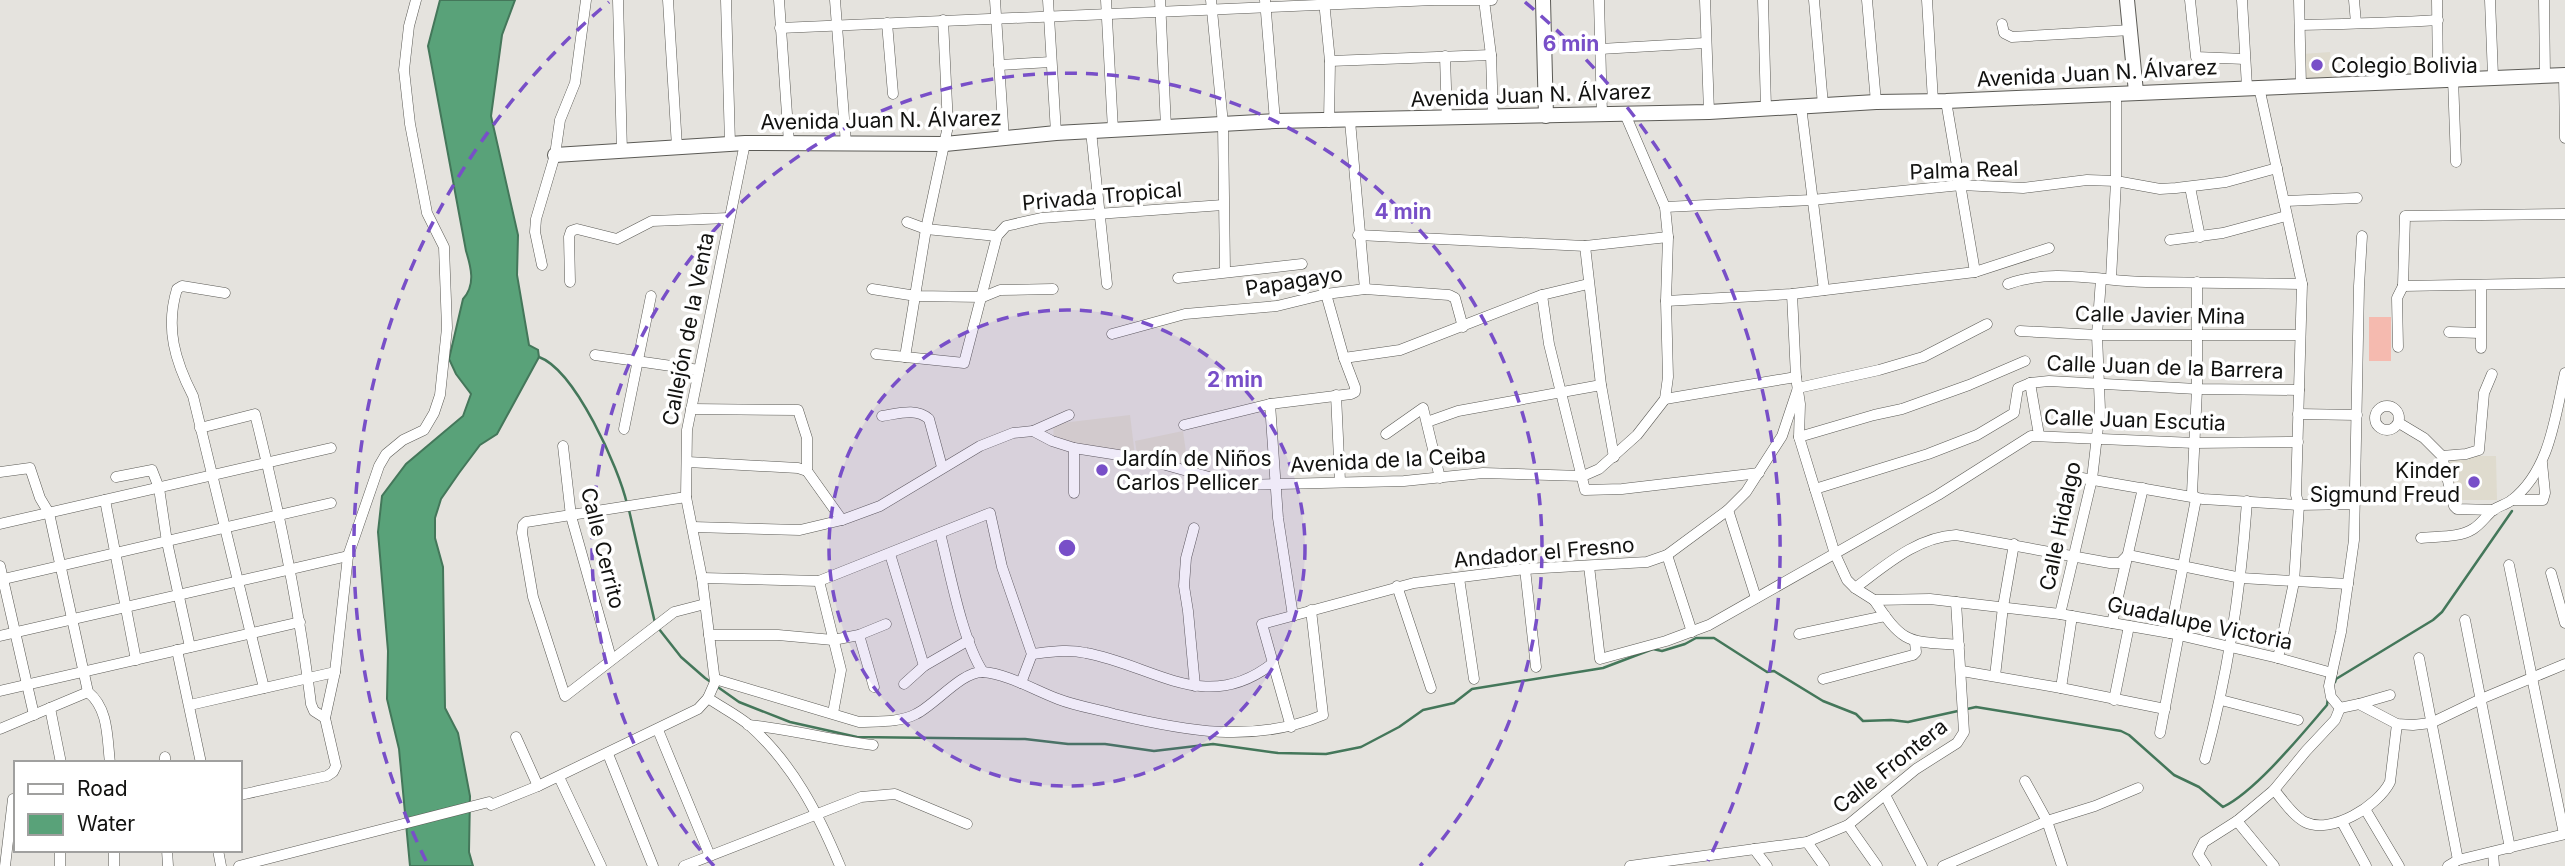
<svg xmlns="http://www.w3.org/2000/svg" width="2565" height="866" font-family="Inter,sans-serif">
  <style>
    .built { fill: #dfdbce }
    .pitch { fill: #f5baaf }
    .water { fill: #59a279; stroke: #44775a; stroke-width: 2 }
    .lines { fill: none; stroke-linecap: round; stroke-linejoin: round }
    .stream { stroke: #44775a; stroke-width: 2.5 }
    .minor-casing { stroke: #5b5a55; stroke-width: 11 }
    .secondary-casing { stroke: #5b5a55; stroke-width: 16 }
    .minor { stroke: #fff; stroke-width: 10 }
    .secondary { stroke: #fff; stroke-width: 14 }
    .ring { fill: none; stroke: #784fc8; stroke-width: 3.5; stroke-dasharray: 12 9 }
    .poi-dot { fill: #784fc8; stroke: #fff; stroke-width: 2.5 }
    .labels { text-anchor: middle; dominant-baseline: central; stroke-width: 7; stroke-linejoin: round; paint-order: stroke }
    .poi-label { font-size: 21px; fill: #121210; stroke: #fff; text-anchor: start }
    .street-label { font-size: 21px; fill: #121210; stroke: #fff }
    .centre { fill: #784fc8; stroke: #fff; stroke-width: 3.5 }
    .ring-label { font-size: 21px; text-anchor: middle; font-weight: bold; fill: #784fc8; stroke: #fff; stroke-width: 7; stroke-linejoin: round; paint-order: stroke }
  </style>
  <rect width="100%" height="100%" fill="#e5e3de"/>
  <g class="built">
    <polygon points="2330,52 2332,77 2304,79 2303,54"/>
    <polygon points="1130,415 1135,456 1054,441 1053,424"/>
    <polygon points="1183,431 1188,467 1137,454 1135,441"/>
    <polygon points="2470,456 2496,456 2497,500 2457,500 2447,464 2448,460 2468,460"/>
  </g>
  <rect class="pitch" x="2369" y="317" width="22" height="44"/>
  <path class="water" d="M440,0H515L502,35L491,116L518,235L517,275L529,345L538,350L539,357L497,434L480,445L459,473L441,499L435,518V538L443,567L445,708L458,733L470,796L469,852L473,866H410L399,749L387,699L388,651L378,532L382,496L406,464L463,416L471,394L456,374L449,359L463,299C476,285 471,267 466,251L428,46Z"/>
  <g class="lines">
    <g class="stream">
      <path d="M539,357C575,370 619,468 627,504"/>
      <polyline points="629,510 655,623"/>
      <path d="M659,629L681,657L705,678L739,702L790,722L857,737L1025,739L1068,744H1105L1154,751L1213,744L1278,753L1326,754L1361,747L1399,727L1423,710L1454,703L1472,689L1603,668L1653,649L1662,651L1685,644L1696,638H1714L1767,672L1774,671L1823,701L1856,714L1863,721L1891,720L1908,722L1976,707L2121,731L2129,735L2174,775L2199,787L2223,807C2256,791 2302,734 2327,705L2328,698"/>
      <polyline points="2335,682 2336,679 2433,620 2442,612 2512,511"/>
    </g>
    <defs>
      <g id="minor">
        <polyline points="618,0 622,152"/>
        <polyline points="668,0 677,147"/>
        <polyline points="726,0 730,144"/>
        <polyline points="779,0 789,143"/>
        <polyline points="835,0 846,144"/>
        <polyline points="995,0 1004,140"/>
        <polyline points="1048,0 1056,133"/>
        <polyline points="1106,0 1113,130"/>
        <polyline points="1160,0 1166,127"/>
        <polyline points="1211,0 1223,124 1225,271"/>
        <polyline points="1265,0 1275,121"/>
        <polyline points="1484,0 1491,55 1493,117"/>
        <polyline points="1599,0 1602,114"/>
        <polyline points="1705,0 1709,112"/>
        <polyline points="1763,0 1766,108"/>
        <polyline points="1814,0 1823,105"/>
        <polyline points="1867,0 1876,102"/>
        <polyline points="1927,0 1933,101"/>
        <polyline points="2190,0 2196,57 2245,59"/>
        <polyline points="2242,0 2247,87"/>
        <polyline points="2299,0 2301,86"/>
        <polyline points="2354,0 2356,23"/>
        <polyline points="2437,0 2438,79"/>
        <polyline points="2490,0 2493,76"/>
        <polyline points="2544,0 2545,75"/>
        <polyline points="1324,1 1330,61 1329,122"/>
        <polyline points="887,23 893,94"/>
        <polyline points="2002,24 2004,33 2012,37 2131,30"/>
        <path d="M2300,25C2346,24 2392,23 2438,20"/>
        <polyline points="780,28 1434,0 1492,0"/>
        <polyline points="1600,49 1705,43"/>
        <polyline points="1445,56 1447,119"/>
        <polyline points="1330,61 1491,55"/>
        <polyline points="999,65 1051,62"/>
        <polyline points="2564,75 2565,138"/>
        <polyline points="2453,78 2456,162"/>
        <polyline points="2259,87 2302,284 2296,495 2299,505 2294,582 2278,658"/>
        <polyline points="1946,101 1975,272"/>
        <polyline points="1801,106 1824,290"/>
        <polyline points="1350,121 1365,289"/>
        <polyline points="1091,131 1107,284"/>
        <polyline points="2190,187 2200,237"/>
        <polyline points="2285,201 2357,198"/>
        <polyline points="1665,207 1812,200 1961,185 2023,188 2087,180 2116,181 2160,189 2176,188 2226,182 2277,168"/>
        <polyline points="907,222 926,229 997,236"/>
        <polyline points="1358,235 1585,246 1668,237"/>
        <polyline points="2170,240 2223,233 2286,216"/>
        <polyline points="1585,246 1601,385 1614,457"/>
        <polyline points="542,265 535,232 536,219 555,155 560,120 575,83 586,0"/>
        <polyline points="1178,278 1302,264"/>
        <polyline points="2111,279 2116,181 2116,92"/>
        <polyline points="570,282 569,237 571,231 577,229 617,239 652,221 729,218"/>
        <path d="M2008,284C2051,268 2102,281 2146,282C2198,283 2250,283 2302,284"/>
        <polyline points="2481,285 2481,348"/>
        <polyline points="2403,286 2405,216 2565,214"/>
        <polyline points="2403,286 2565,283"/>
        <polyline points="872,289 916,296 983,297 1000,290 1053,289"/>
        <path d="M225,293L182,286L177,289C165,328 175,361 193,396L264,688"/>
        <polyline points="1792,294 1796,377 1800,404 1799,437 1835,554 1847,580 1855,588 1874,600 1930,599 2060,614 2170,633 2278,658 2332,673"/>
        <polyline points="1542,295 1549,344 1585,490 1622,489 1759,473"/>
        <polyline points="1666,301 1792,294 1975,272 2049,248"/>
        <polyline points="2020,331 2097,335 2300,335"/>
        <polyline points="2449,332 2480,333"/>
        <polyline points="1112,334 1185,314 1277,306 1326,294 1365,289 1449,295 1455,298 1463,327"/>
        <polyline points="2398,347 2397,298 2403,286"/>
        <polyline points="876,354 964,363 997,236 1006,226 1041,218 1223,205"/>
        <polyline points="595,355 699,370"/>
        <polyline points="905,357 926,229 948,126 943,20"/>
        <polyline points="1344,358 1400,350 1542,295 1588,284"/>
        <polyline points="2030,383 2039,435"/>
        <polyline points="1336,395 1340,481"/>
        <polyline points="1665,399 1796,377"/>
        <polyline points="1270,404 1278,518 1293,616"/>
        <circle cx="2387" cy="418" r="12"/>
        <polyline points="691,409 798,410 807,438 807,471 842,520"/>
        <polyline points="2298,414 2357,415"/>
        <path d="M882,416C897,414 916,407 929,419L942,467"/>
        <polyline points="1427,422 1458,411 1601,385"/>
        <polyline points="2399,423 2424,438 2442,456 2454,506 2457,509 2494,510"/>
        <polyline points="1184,425 1270,404 1351,394 1355,392 1355,387 1344,358 1326,294"/>
        <path d="M200,428L255,414C279,510 299,606 311,704L314,711L325,718"/>
        <polyline points="624,429 651,296"/>
        <polyline points="1033,431 1069,415"/>
        <polyline points="1386,434 1423,408 1440,478"/>
        <polyline points="1799,437 1874,415 1902,409 1969,385 2025,361"/>
        <polyline points="563,446 571,516 611,658"/>
        <polyline points="1074,448 1074,493"/>
        <polyline points="2442,456 2466,454 2479,450 2484,393 2492,374"/>
        <polyline points="688,462 798,468 807,471"/>
        <path d="M0,472L30,468L40,498L49,513L88,692C109,709 107,738 110,763"/>
        <polyline points="116,477 152,470 159,488 167,542 190,647"/>
        <polyline points="2082,478 2203,499 2299,505 2354,504"/>
        <polyline points="1815,489 1928,454 1977,435 2014,413 2018,388 2030,383 2049,381 2197,389 2299,390"/>
        <polyline points="686,497 526,522 523,525 522,533 533,597 565,696 674,612 705,604"/>
        <polyline points="105,500 136,660"/>
        <polyline points="2512,500 2543,500 2545,493 2542,463"/>
        <polyline points="1728,510 1756,598"/>
        <polyline points="0,524 331,448"/>
        <polyline points="693,527 800,530 842,520 880,506 980,446 1013,433 1033,431 1052,441 1074,448 1144,459 1238,485 1404,481 1483,473 1583,476 1599,469 1637,435 1665,399 1668,377 1666,301 1668,237 1665,207 1625,114"/>
        <polyline points="1194,528 1186,558 1184,586 1188,611 1195,686"/>
        <path d="M940,533C950,572 962,640 983,672"/>
        <path d="M2421,538C2437,536 2459,538 2473,529C2481,524 2486,516 2493,510C2499,506 2507,504 2512,500C2550,470 2555,417 2565,373"/>
        <polyline points="890,554 924,666"/>
        <polyline points="1667,555 1692,632"/>
        <polyline points="2509,565 2564,834"/>
        <polyline points="0,566 34,715"/>
        <polyline points="1589,566 1600,659 1666,641 1709,625 1938,495 2031,436 2194,443 2298,442"/>
        <polyline points="1525,569 1536,667"/>
        <polyline points="2551,573 2565,623"/>
        <polyline points="702,578 819,581 990,513 1002,567 1032,654 1021,683"/>
        <polyline points="1459,578 1474,679"/>
        <polyline points="0,580 331,503"/>
        <polyline points="819,581 841,670 833,713"/>
        <polyline points="1397,586 1431,688"/>
        <path d="M1855,588C1886,565 1917,537 1956,535L2110,563H2120L2128,555L2241,578L2348,584"/>
        <path d="M1874,600C1904,645 1907,641 1959,645"/>
        <polyline points="2060,614 2092,479 2100,410 2097,335 2101,279"/>
        <polyline points="2465,620 2510,848"/>
        <polyline points="2112,623 2143,488"/>
        <polyline points="2170,633 2196,499 2192,493 2197,389 2197,282"/>
        <polyline points="1799,634 1885,616"/>
        <polyline points="709,635 778,635 833,640 859,635 886,624"/>
        <polyline points="859,635 874,687"/>
        <polyline points="0,636 348,556"/>
        <polyline points="177,650 201,763"/>
        <path d="M1032,654C1050,652 1068,649 1086,653C1153,665 1206,716 1273,663"/>
        <polyline points="2419,658 2458,860"/>
        <polyline points="1962,671 2061,688 2165,709"/>
        <polyline points="1995,676 2003,607 2014,544"/>
        <path d="M715,679L859,722C877,721 899,723 916,714C935,705 962,671 983,672C1008,674 1034,690 1058,699C1076,706 1096,709 1114,714C1185,731 1254,744 1323,715L1311,610"/>
        <polyline points="1823,679 1913,655 1916,652 1915,642"/>
        <polyline points="904,684 924,666 969,640"/>
        <polyline points="2061,688 2072,616"/>
        <polyline points="0,691 300,622"/>
        <path d="M708,698C721,707 737,715 749,725C793,764 818,813 840,866"/>
        <polyline points="2114,700 2129,626"/>
        <polyline points="2221,700 2298,720"/>
        <polyline points="2359,704 2390,695"/>
        <polyline points="190,705 335,672"/>
        <polyline points="50,708 61,763"/>
        <polyline points="2340,708 2331,697 2329,686 2341,632 2354,540 2359,286 2362,236"/>
        <polyline points="2340,708 2359,704 2397,724 2413,725 2431,723 2481,699 2565,664"/>
        <path d="M748,725C791,729 831,740 873,745"/>
        <polyline points="1291,727 1262,624 1414,583 1525,569 1647,562 1667,555 1728,510 1746,492 1782,436 1798,388 1879,370 1923,357 1987,324"/>
        <polyline points="0,729 88,692"/>
        <polyline points="658,730 710,856"/>
        <polyline points="2160,733 2179,634"/>
        <polyline points="516,737 538,786"/>
        <polyline points="608,754 653,866"/>
        <polyline points="165,757 165,763"/>
        <path d="M2205,759C2228,674 2241,589 2247,501"/>
        <polyline points="559,777 601,866"/>
        <polyline points="2025,781 2047,821 2062,866"/>
        <path d="M2274,790C2283,800 2293,816 2305,822C2331,835 2378,806 2390,782L2397,724"/>
        <polyline points="240,795 327,776 333,772 336,766 325,718 335,672 348,556 379,466 386,454 403,440 424,430 434,413 440,395 447,328 444,247 427,213 410,124 404,70 409,26 416,0"/>
        <polyline points="1885,795 1922,866"/>
        <polyline points="2365,809 2399,866"/>
        <polyline points="2237,821 2274,866"/>
        <polyline points="2342,822 2366,866"/>
        <polyline points="1848,825 1877,866"/>
        <polyline points="1807,842 1824,866"/>
        <polyline points="1754,849 1767,866"/>
        <polyline points="167,850 168,866"/>
        <polyline points="218,850 221,866"/>
        <polyline points="2493,852 2494,866"/>
        <polyline points="5,866 13,799"/>
        <polyline points="60,866 60,850"/>
        <polyline points="114,866 114,850"/>
        <polyline points="239,866 489,802 491,805 538,786 698,709 708,698 715,682 702,578 686,497 687,430 745,143"/>
        <polyline points="684,866 861,797 895,794 967,824"/>
        <polyline points="1630,866 1807,842 1848,825 1916,769 1957,743 1964,732 1956,602"/>
        <polyline points="1943,866 2047,821 2095,806 2138,788"/>
        <polyline points="2206,866 2198,854 2204,842 2237,821 2274,790 2306,751 2335,720 2340,708"/>
        <polyline points="2448,866 2458,860 2565,834"/>
      </g>
      <g id="secondary">
        <polyline points="1543,0 1546,116"/>
        <polyline points="2127,0 2136,92"/>
        <polyline points="555,155 745,143 945,144 1056,133 1275,121 1709,112 1876,102 1946,101 2565,75"/>
      </g>
    </defs>
    <use href="#minor" class="minor-casing"/>
    <use href="#secondary" class="secondary-casing"/>
    <use href="#minor" class="minor"/>
    <use href="#secondary" class="secondary"/>
  </g>
  <circle cx="1067" cy="548" r="238" fill="#784fc8" fill-opacity=".12"/>
  <g class="ring">
    <circle cx="1067" cy="548" r="238"/>
    <path d="M714 866A475 475 0 1 1 1420 866"/>
    <path d="M426 861A713 713 0 0 1 609 2M1525 2A713 713 0 0 1 1708 861"/>
  </g>
  <g class="poi-dot">
    <circle cx="2317" cy="65" r="7"/>
    <circle cx="1102" cy="470" r="7"/>
    <circle cx="2474" cy="482" r="7"/>
  </g>
  <g class="labels">
    <g class="poi-label">
      <text x="2331" y="65">Colegio Bolivia</text>
      <text x="1116" y="458">Jardín de Niños<tspan x="1116" dy="24">Carlos Pellicer</tspan></text>
      <text x="2460" y="470" text-anchor="end">Kinder<tspan x="2460" dy="24">Sigmund Freud</tspan></text>
    </g>
    <g class="street-label">
      <text transform="translate(2097 73) rotate(-3)">Avenida Juan N. Álvarez</text>
      <text transform="translate(1531 95) rotate(-2)">Avenida Juan N. Álvarez</text>
      <text transform="translate(881 120) rotate(-1)">Avenida Juan N. Álvarez</text>
      <text transform="translate(1964 170) rotate(-2)">Palma Real</text>
      <text transform="translate(1102 196) rotate(-5)">Privada Tropical</text>
      <text transform="translate(1294 281) rotate(-9)">Papagayo</text>
      <text transform="translate(2160 315) rotate(1)">Calle Javier Mina</text>
      <text transform="translate(688 329) rotate(-79)">Callejón de la Venta</text>
      <text transform="translate(2165 367) rotate(2)">Calle Juan de la Barrera</text>
      <text transform="translate(2135 420) rotate(2)">Calle Juan Escutia</text>
      <text transform="translate(1388 460) rotate(-3)">Avenida de la Ceiba</text>
      <text transform="translate(2060 526) rotate(-78)">Calle Hidalgo</text>
      <text transform="translate(603 548) rotate(76)">Calle Cerrito</text>
      <text transform="translate(1544 552) rotate(-5)">Andador el Fresno</text>
      <text transform="translate(2200 623) rotate(12)">Guadalupe Victoria</text>
      <text transform="translate(1890 766) rotate(-38)">Calle Frontera</text>
    </g>
  </g>
  <circle cx="1067" cy="548" r="10" class="centre"/>
  <g class="ring-label">
    <text x="1571" y="51">6 min</text>
    <text x="1403" y="219">4 min</text>
    <text x="1235" y="387">2 min</text>
  </g>
  <rect x="14" y="761" width="228" height="91" fill="#ffffff" stroke="#a0a09f" stroke-width="2"/>
  <rect x="28" y="784" width="35" height="10" fill="#ffffff" stroke="#a0a09f" stroke-width="2"/>
  <text x="77" y="796" font-size="21" fill="#121210">Road</text>
  <rect x="28" y="814" width="35" height="21" fill="#59a279" stroke="#a0a09f" stroke-width="2"/>
  <text x="77" y="831" font-size="21" fill="#121210">Water</text>
</svg>
